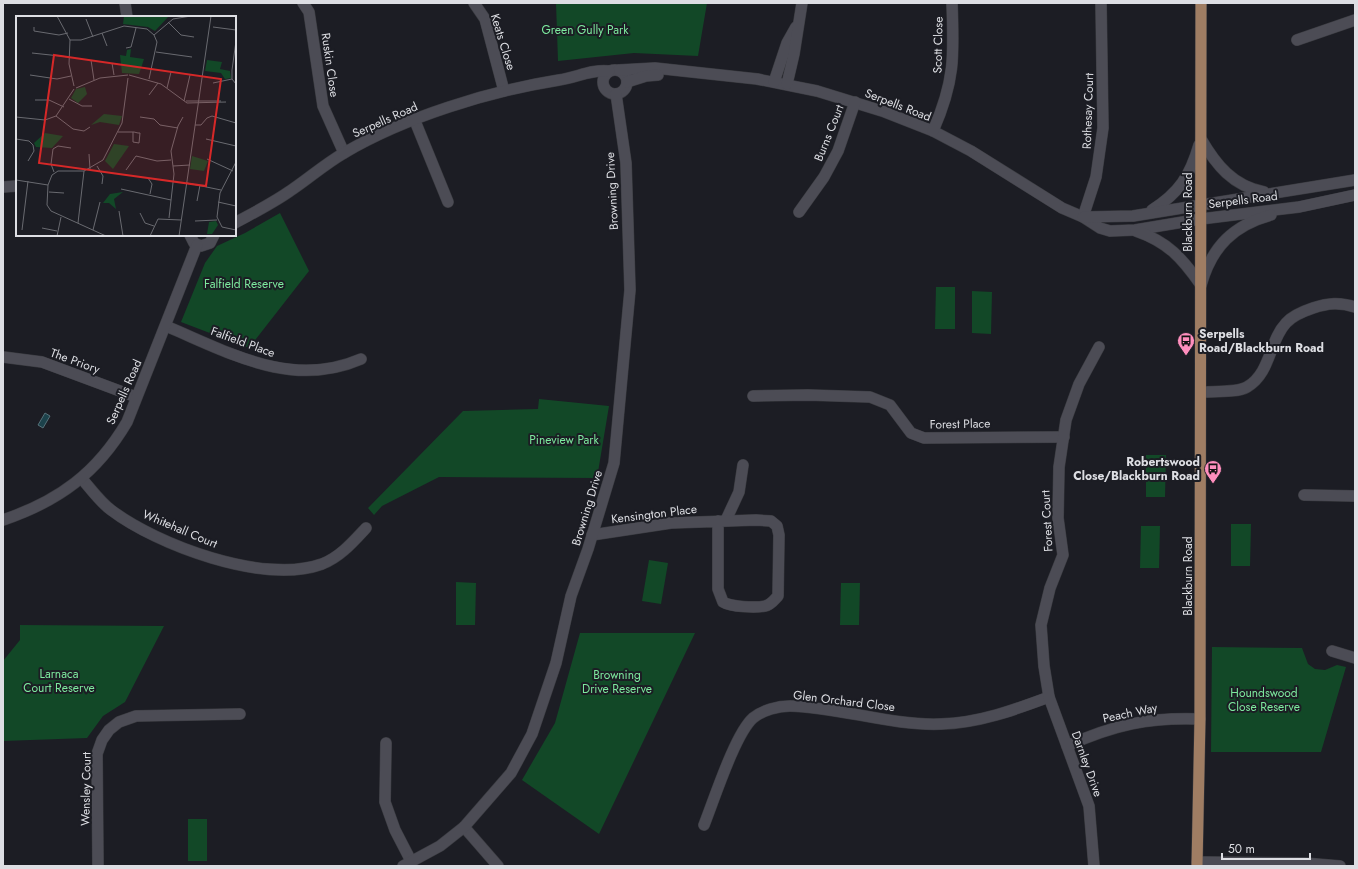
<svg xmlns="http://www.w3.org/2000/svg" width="1358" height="869" font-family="Jost,sans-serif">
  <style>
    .green { fill: #124827 }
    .water { fill: #1c424b; stroke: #567179 }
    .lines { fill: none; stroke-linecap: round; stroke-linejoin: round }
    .minor-casing { stroke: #3a3b40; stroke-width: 12 }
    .primary-casing { stroke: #3a3b40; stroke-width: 12 }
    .minor { stroke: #4c4c55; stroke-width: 11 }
    .primary { stroke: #9f7d63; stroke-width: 11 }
    .labels { text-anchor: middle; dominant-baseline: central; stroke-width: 4; stroke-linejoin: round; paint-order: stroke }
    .park-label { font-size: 12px; fill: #7de99e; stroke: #1c1d24 }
    .street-label { font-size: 12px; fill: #dddee3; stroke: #1c1d24 }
    .poi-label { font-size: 12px; font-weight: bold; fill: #dddee3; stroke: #1c1d24; text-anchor: start }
    .inset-road { fill: none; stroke: #696a70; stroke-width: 1 }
    .view { fill: #d62828; fill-opacity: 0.15; stroke: #d62828; stroke-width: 2 }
    .inset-edge { fill: none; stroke: #dddee3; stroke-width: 2 }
  </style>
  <rect width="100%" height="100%" fill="#1c1d24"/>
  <g class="green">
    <polygon points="556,3 707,3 698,56 634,53 558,61"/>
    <polygon points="280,213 309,271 249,348 181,322 205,263 217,246 245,233"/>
    <polygon points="936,287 955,287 955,329 935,329"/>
    <polygon points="972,291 992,292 991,334 972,333"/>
    <polygon points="539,399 609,406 597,478 439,477 382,506 374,515 368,508 463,411 538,409"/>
    <polygon points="1146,455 1166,455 1165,497 1146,497"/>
    <polygon points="1231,524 1251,524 1250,566 1231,566"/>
    <polygon points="1141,526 1160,526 1159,568 1140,568"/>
    <polygon points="649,560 668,563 661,604 642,601"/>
    <polygon points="456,582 476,583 475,625 456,625"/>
    <polygon points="841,583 860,583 859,625 840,625"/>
    <polygon points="20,625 164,626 125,702 103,716 87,738 3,741 3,661 20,640"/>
    <polygon points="580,633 695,633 599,834 522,780 555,723"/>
    <polygon points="1212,647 1302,648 1308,664 1315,669 1325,670 1337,665 1346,667 1321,752 1211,752"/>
    <rect x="188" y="819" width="19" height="42"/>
  </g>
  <polygon class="water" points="45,413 50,416 43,428 38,425"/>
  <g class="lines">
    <defs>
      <g id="minor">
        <polyline points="125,3 127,17"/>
        <polyline points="303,3 309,12 323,106 344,153"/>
        <polyline points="474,3 485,19 504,91"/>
        <polyline points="1297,40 1355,20"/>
        <circle cx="615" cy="82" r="12"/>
        <polyline points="619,70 655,68 757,79 817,91 882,111 933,131 971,151 1062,208 1083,217 1100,228 1110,231 1135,230 1201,219 1299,207 1355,195"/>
        <polyline points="627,82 646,76 658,75"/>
        <polyline points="774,82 787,43 796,27"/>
        <polyline points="787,84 794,54 802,3"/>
        <polyline points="415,121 448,202"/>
        <path d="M933,131C955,81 954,56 952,3"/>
        <path d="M1201,139C1216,165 1233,186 1264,192"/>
        <polyline points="3,187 17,186"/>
        <path d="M1152,210C1179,193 1190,176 1199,145"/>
        <polyline points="799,212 824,177 838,151 855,102"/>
        <polyline points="1083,217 1096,177 1103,128 1101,3"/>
        <polyline points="1084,217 1133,216 1355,180"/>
        <path d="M235,223C253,213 273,203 290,191C308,179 325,164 344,153C405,117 490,91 559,80C576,78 591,69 609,71"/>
        <path d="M1136,231C1168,242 1182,258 1201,285"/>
        <polyline points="190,235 194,243 201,246 210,243 214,235"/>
        <path d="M1201,285C1212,246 1234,225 1271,215"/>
        <path d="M166,326C230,353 292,389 361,359"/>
        <polyline points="3,357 42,362 136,397"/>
        <path d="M1201,392C1213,391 1237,393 1247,387C1271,373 1269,341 1286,323C1293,315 1304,311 1313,308C1328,303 1340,302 1355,307"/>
        <polyline points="753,396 808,395 870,397 890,405 911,433 924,438 1064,437"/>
        <path d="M82,479C91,489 100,502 111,510C157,545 264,585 322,564C340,557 353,542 366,528"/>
        <polyline points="1304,495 1355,496"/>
        <path d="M3,520C59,501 97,473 127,422L197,245"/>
        <polyline points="726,520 739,492 743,465"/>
        <path d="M592,535L671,523L756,520L771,521L777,526L779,535L778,596C774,600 771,605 765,606C756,608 731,607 723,602L718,589V521"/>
        <polyline points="1332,651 1355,658"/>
        <polyline points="386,743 385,802 395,830 411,861"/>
        <path d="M1067,746C1113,725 1149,717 1200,719"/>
        <path d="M704,825C714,800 735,734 753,718C763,710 778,706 790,706C839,707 891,726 941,724C979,723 1014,710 1049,697"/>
        <polyline points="464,827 498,866"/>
        <polyline points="1197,862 1304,863 1340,866"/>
        <polyline points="98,866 97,754 102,740 109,730 119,722 136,716 240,714"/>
        <polyline points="403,866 440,846 464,827 511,773 532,734 556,663 571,596 588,549 614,463 630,290 626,163 616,94"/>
        <polyline points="1094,866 1089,806 1049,697 1044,666 1041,625 1050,588 1063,555 1058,518 1059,467 1066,420 1079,384 1099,347"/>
      </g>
      <polyline id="primary" points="1197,866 1200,719 1201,3"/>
    </defs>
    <use href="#minor" class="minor-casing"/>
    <use href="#primary" class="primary-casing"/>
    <use href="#minor" class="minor"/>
    <use href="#primary" class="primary"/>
  </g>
  <defs>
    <symbol id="bus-pin" viewBox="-11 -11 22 30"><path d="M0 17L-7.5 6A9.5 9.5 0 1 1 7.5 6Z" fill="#fe8ebd" stroke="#1c1d24"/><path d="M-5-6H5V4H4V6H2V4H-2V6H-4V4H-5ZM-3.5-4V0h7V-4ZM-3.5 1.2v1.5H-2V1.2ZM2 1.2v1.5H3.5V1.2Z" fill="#111"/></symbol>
  </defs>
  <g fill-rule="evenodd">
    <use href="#bus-pin" x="1176" y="331" width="20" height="27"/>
    <use href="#bus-pin" x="1203" y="459" width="20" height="27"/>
  </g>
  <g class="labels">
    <g class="park-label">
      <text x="585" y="30">Green Gully Park</text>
      <text x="244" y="284">Falfield Reserve</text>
      <text x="564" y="440">Pineview Park</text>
      <text x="59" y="674">Larnaca<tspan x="59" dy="14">Court Reserve</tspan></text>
      <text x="617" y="675">Browning<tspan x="617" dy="14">Drive Reserve</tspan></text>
      <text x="1264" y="693">Houndswood<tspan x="1264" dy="14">Close Reserve</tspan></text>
    </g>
    <g class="street-label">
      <text transform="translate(503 42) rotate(73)">Keats Close</text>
      <text transform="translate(938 45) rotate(-89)">Scott Close</text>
      <text transform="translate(330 65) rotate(82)">Ruskin Close</text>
      <text transform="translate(898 105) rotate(21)">Serpells Road</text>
      <text transform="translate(1088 111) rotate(-88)">Rothesay Court</text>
      <text transform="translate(385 120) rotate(-24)">Serpells Road</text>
      <text transform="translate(829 133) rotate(-68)">Burns Court</text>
      <text transform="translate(612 191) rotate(-93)">Browning Drive</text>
      <text transform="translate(1243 200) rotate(-7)">Serpells Road</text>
      <text transform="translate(1188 212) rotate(-90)">Blackburn Road</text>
      <text transform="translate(243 342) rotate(20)">Falfield Place</text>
      <text transform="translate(75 361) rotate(20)">The Priory</text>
      <text transform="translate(124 392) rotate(-66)">Serpells Road</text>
      <text transform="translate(960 424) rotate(-1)">Forest Place</text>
      <text transform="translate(587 508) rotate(-73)">Browning Drive</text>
      <text transform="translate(654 514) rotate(-7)">Kensington Place</text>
      <text transform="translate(1047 521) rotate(-93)">Forest Court</text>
      <text transform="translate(180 529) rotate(23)">Whitehall Court</text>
      <text transform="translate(1188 576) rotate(-90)">Blackburn Road</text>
      <text transform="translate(844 701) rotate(7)">Glen Orchard Close</text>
      <text transform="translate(1130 713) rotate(-12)">Peach Way</text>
      <text transform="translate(1087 764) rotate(70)">Darnley Drive</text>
      <text transform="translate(86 789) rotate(-89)">Wensley Court</text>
    </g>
    <g class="poi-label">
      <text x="1199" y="334">Serpells<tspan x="1199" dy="14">Road/Blackburn Road</tspan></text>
      <text x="1200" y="462" text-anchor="end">Robertswood<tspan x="1200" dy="14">Close/Blackburn Road</tspan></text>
    </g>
  </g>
  <g transform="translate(16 16)">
    <rect width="220" height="220" fill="#1c1d24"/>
    <path d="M108,0H153L139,15L132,11L107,8ZM115,33L114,41L128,43L123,58L106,57L104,39L110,40L111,34ZM191,44L206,46L204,53L214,55L215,62L209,63L205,57L189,55ZM69,71L71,78L62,87L55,82L60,73ZM88,98L106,100L103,109L84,106L75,109ZM29,117L47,120L36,132L20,131L18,127ZM98,128L113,130L97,153L89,145ZM176,140L192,145L188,155L174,153ZM107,176L98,183L100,193L93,187H87L94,178ZM200,205L202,209L196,218H191L193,206Z" fill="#124827"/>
    <path class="inset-road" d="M41,0L54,24L53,48L58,70M70,3L77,21M152,6L165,19L178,21M18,11V15L43,19L52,17M197,11L220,14M86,17L91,30M138,19L157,3L175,0M54,24H65L108,10L131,13L138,19L141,26L133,63M220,25L216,54V63L220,68M110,32L115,31L120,12M140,36L176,41M16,37L53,41M75,44L78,64M96,47L98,59M14,59L41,63L55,60M113,59L145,68L171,87L210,86M197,67L216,63M60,72L84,62L112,59M151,72L155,56M133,79L142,67M53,83L66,90H76M19,84H33L48,91M168,85L174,59M170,85H205M40,100L57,113L68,115L74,111M0,101L29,104L40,100L58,73M124,101L138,103L144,109L162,112M179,109H185L191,102L196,100L220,107M102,116H118L122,117H124L123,127L117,126V116M0,123L13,125L17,129L18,135L12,145M190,123L220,130M73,138L74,153M191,143L217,155M220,146L204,177L201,201L206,211L220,214M81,150L87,160L86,168M157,150L174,149M110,154L120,140L141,145L155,144M38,156L35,148L37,133L42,130L55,132M132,162L136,168L134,178M0,164L32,169L31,189L35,195L90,220M171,167L205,174M32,169L36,159L42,155H68L87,144L106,107L112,62M105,173L155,184M33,176L48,177M181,185L184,169M202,186L220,190M103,195L107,220M124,197L129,207L138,210M153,202L158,158L155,135L162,110L167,101M179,205L201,204M62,207L68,155M26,212L41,215M6,214L12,165M77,214L84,186M41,220L45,201M134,220L142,203L165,204M163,220L195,0"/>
    <path class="view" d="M38,39L205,63L190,170L23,147Z"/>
    <rect width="220" height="220" class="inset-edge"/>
  </g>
  <rect width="1358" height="869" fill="none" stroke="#dddee3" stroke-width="8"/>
  <path d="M1222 853v6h88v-6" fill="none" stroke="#dddee3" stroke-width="2"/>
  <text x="1228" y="853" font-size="12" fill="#dddee3" stroke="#1c1d24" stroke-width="3" paint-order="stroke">50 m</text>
</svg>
